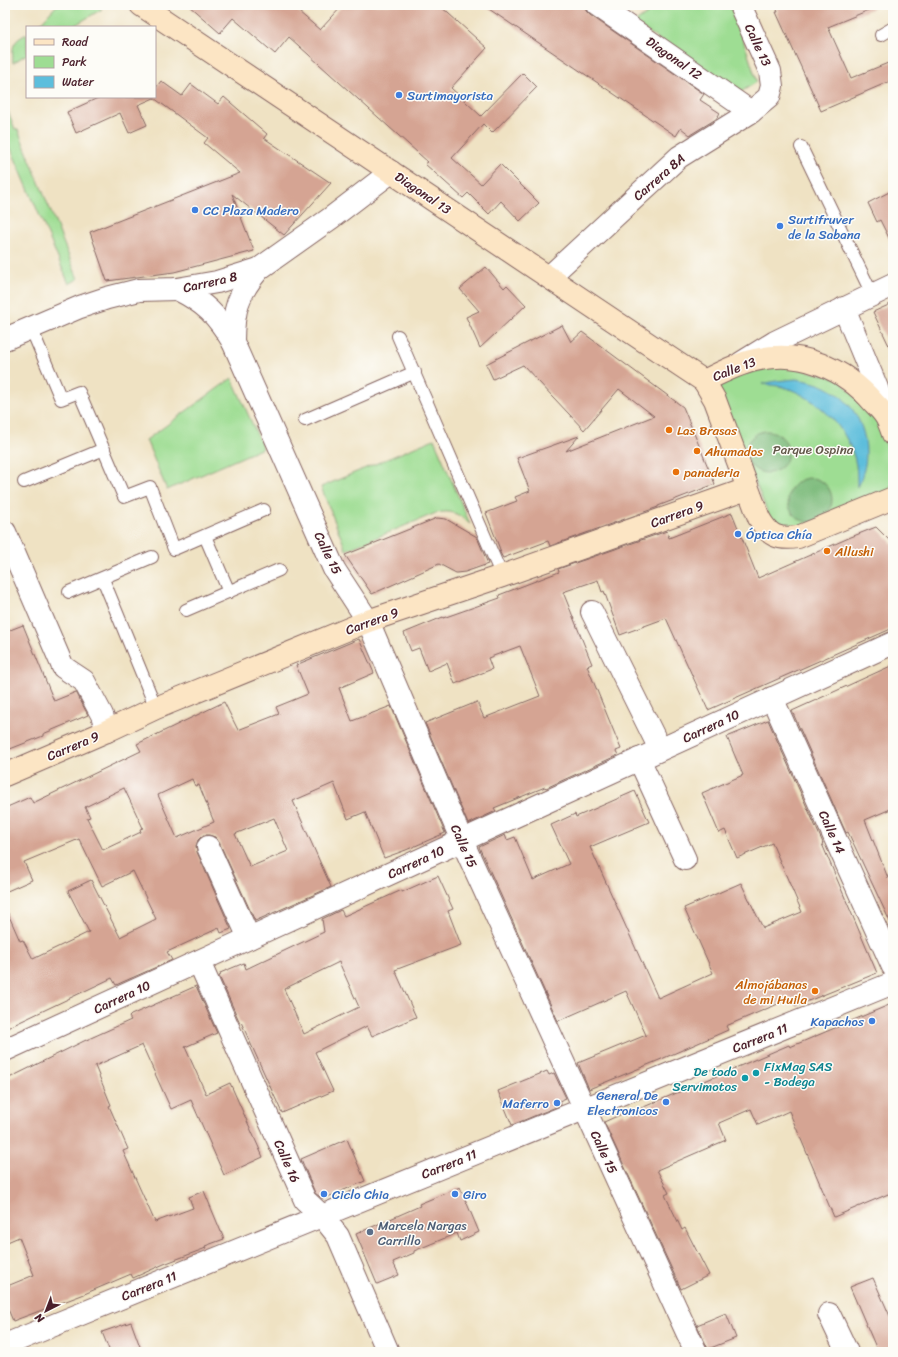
<svg xmlns="http://www.w3.org/2000/svg" width="898" height="1357" font-family="Sriracha,sans-serif">
  <style>
    .green { fill: #9edd93; stroke: #747e5f }
    .forest { fill: #7ebc7d; stroke: #646e54 }
    .water { fill: #5dbedc; stroke: #546e84 }
    .building { fill: #d5a493; fill-rule: evenodd }
    .lines { fill: none; stroke-linecap: round; stroke-linejoin: round }
    .service-casing { stroke: #846360; stroke-width: 14 }
    .minor-casing { stroke: #846360; stroke-width: 24 }
    .tertiary-casing { stroke: #846360; stroke-width: 24 }
    .secondary-casing { stroke: #846360; stroke-width: 24 }
    .service { stroke: #fff; stroke-width: 12 }
    .minor { stroke: #fff; stroke-width: 22 }
    .tertiary { stroke: #fff; stroke-width: 22 }
    .secondary { stroke: #fce5c4; stroke-width: 22 }
    .shop-dot { fill: #3f7fe0; stroke: #fdfcf7; stroke-width: 1.5 }
    .food-dot { fill: #e8710a; stroke: #fdfcf7; stroke-width: 1.5 }
    .culture-dot { fill: #0f9aa8; stroke: #fdfcf7; stroke-width: 1.5 }
    .service-dot { fill: #5c6f8a; stroke: #fdfcf7; stroke-width: 1.5 }
    .labels { text-anchor: middle; dominant-baseline: central; stroke-width: 3; stroke-linejoin: round; paint-order: stroke }
    .street-label { font-size: 13px; fill: #4a1f2b; stroke: #fdfcf7 }
    .shop-label { font-size: 13px; fill: #366cbe; stroke: #fdfcf7; text-anchor: start }
    .food-label { font-size: 13px; fill: #c56008; stroke: #fdfcf7; text-anchor: start }
    .park-label { font-size: 13px; fill: #63584a; stroke: #fdfcf7 }
    .culture-label { font-size: 13px; fill: #0d838f; stroke: #fdfcf7; text-anchor: start }
    .service-label { font-size: 13px; fill: #4e5e75; stroke: #fdfcf7; text-anchor: start }
  </style>
  <rect width="100%" height="100%" fill="#fdfcf7"/>
  <filter id="ink" filterUnits="userSpaceOnUse"><feTurbulence type="fractalNoise" baseFrequency=".025" numOctaves="2"/><feDisplacementMap in="SourceGraphic" scale="8" xChannelSelector="R" yChannelSelector="G"/><feConvolveMatrix kernelMatrix="1 2 1 2 8 2 1 2 1" color-interpolation-filters="sRGB"/></filter>
  <filter id="wash" filterUnits="userSpaceOnUse"><feTurbulence type="fractalNoise" baseFrequency=".012" numOctaves="4" result="noise"/><feDisplacementMap in="SourceGraphic" scale="16" xChannelSelector="R" yChannelSelector="G"/><feGaussianBlur stdDeviation="0.9" result="paint"/><feColorMatrix in="noise" values="0 0 0 0 0 0 0 0 0 0 0 0 0 0 0 0 0 1.4 0 .05"/><feComposite in="paint" operator="in"/></filter>
  <g filter="url(#wash)">
    <rect width="100%" height="100%" fill="#efe2c3"/>
    <g class="green">
      <polygon points="57,5 96,5 102,9 72,27 37,27"/>
      <polygon points="660,5 732,5 757,82 739,93 634,23"/>
      <path d="M27,34V54L13,63C12,47 12,41 27,34Z"/>
      <polygon points="5,104 15,129 18,130 78,279 69,284 5,135"/>
      <polygon points="781,364 839,379 877,420 893,463 893,491 808,527 774,528 714,382"/>
      <polygon points="232,378 263,448 167,490 146,440"/>
      <path d="M434,439L470,524C457,513 453,510 436,513L346,550L321,487Z"/>
    </g>
    <g class="forest">
      <circle cx="767" cy="452" r="21"/>
      <circle cx="810" cy="500" r="22"/>
    </g>
    <path class="water" d="M796,379C808,381 820,383 831,390C864,408 876,455 857,487C857,480 857,472 856,465C850,432 823,403 792,390C783,386 772,385 762,384L776,381Z"/>
    <g id="blocks">
      <g class="building">
        <polygon points="188,5 291,5 320,30 343,5 439,5 487,48 451,88 481,116 523,73 537,87 492,133 483,124 452,158 481,184 500,164 539,203 520,221 501,201 489,214 468,193 463,198 425,164 428,162 289,37 275,54 233,18 220,33"/>
        <polygon points="483,5 585,5 586,11 590,15 704,94 700,100 720,113 716,119 690,135 681,128 676,136"/>
        <polygon points="775,5 881,5 828,27 851,78 893,61 893,80 821,111 776,12 778,12"/>
        <polygon points="161,81 182,96 191,84 218,104 224,97 267,134 264,138 331,183 284,235 232,194 254,251 174,272 107,281 90,232 240,173 204,143 208,138 154,98 138,105 147,125 129,133 120,113 76,133 67,112 100,97 155,97 155,89"/>
        <polygon points="893,190 893,246 880,220 877,222 868,203"/>
        <polygon points="486,267 504,288 507,285 526,305 480,348 466,317 479,311 460,289"/>
        <polygon points="893,303 893,354 873,312"/>
        <polygon points="562,325 571,342 582,332 683,407 715,484 658,506 658,507 550,546 548,541 503,558 499,551 501,552 486,513 517,501 515,497 530,491 517,458 579,436 566,451 654,416 619,389 584,430 523,365 493,379 486,364"/>
        <polygon points="732,513 758,578 851,537 876,527 893,544 893,628 708,710 666,618 620,635 604,591 602,592 598,580 563,592 592,664 587,666 621,749 616,751 618,755 546,788 545,787 494,808 496,811 468,824 425,723 477,702 484,718 540,696 520,646 488,658 492,669 455,684 447,663 428,671 419,648 411,651 404,633 443,617 443,618 500,598 499,595 559,572 558,569 667,531 669,538"/>
        <polygon points="437,518 446,519 477,537 488,564 465,572 456,573 439,564 372,594 345,555"/>
        <polygon points="23,625 54,701 76,692 88,715 43,734 43,736 5,751 5,632"/>
        <path d="M359,639L374,673L339,688L352,721L391,706L445,833L406,850L384,858L365,812L348,819L334,783L293,801L331,887L255,921L219,842L215,837L209,835H203L198,840L196,846L197,852L231,929L221,933L219,928L167,952L172,960L116,985L112,978L5,1029V907L20,941L23,940L33,959L89,932L68,891L91,880L120,937L156,919L133,871L102,886L79,839L24,862L32,880L5,892V808L30,797L33,803L141,751L137,744L224,702L238,730L279,714L276,707L308,694L296,665ZM192,779L195,786L199,785L214,822L177,838L158,795ZM124,788L143,828L140,829L141,832L103,850L87,818L90,817L85,807ZM274,818L288,851L250,867L235,834Z"/>
        <polygon points="893,665 893,808 865,820 888,878 893,876 893,928 848,832 846,833 792,711"/>
        <polygon points="768,720 823,843 822,844 877,973 796,1006 792,998 726,1026 728,1030 657,1061 589,1089 578,1063 646,1035 626,991 558,1021 479,847 505,835 507,840 515,837 533,880 569,864 551,825 575,814 576,817 635,791 649,822 590,847 658,998 713,973 684,908 741,883 763,928 802,912 772,843 737,858 725,830 719,833 702,793 743,775 727,737"/>
        <path d="M438,876L453,909L448,911L461,945L395,970L416,1017L372,1036L367,1026L315,1052L333,1091L282,1113L241,1022L240,1023L219,976L221,975L220,973L244,963L246,969L324,932L322,919L341,910L344,916L402,890V892ZM339,962L359,1007L304,1034L284,989Z"/>
        <polygon points="196,986 217,1033 185,1047 206,1094 230,1083 263,1157 224,1175 191,1100 171,1109 142,1045 95,1066 111,1105 109,1106 128,1149 123,1151 155,1222 193,1208 189,1197 204,1191 224,1239 205,1246 206,1248 164,1264 133,1278 131,1274 82,1295 13,1321 5,1302 5,1287 34,1275 19,1237 5,1243 5,1080 84,1041 131,1020 129,1017 131,1015"/>
        <polygon points="889,1005 893,1015 893,1192 834,1217 789,1111 758,1125 751,1109 719,1123 726,1140 657,1170 669,1193 665,1195 682,1230 685,1228 709,1275 681,1289 604,1122 624,1113 625,1115 789,1045 790,1047"/>
        <polygon points="547,1071 549,1075 554,1073 566,1098 559,1101 561,1105 512,1125 498,1091"/>
        <polygon points="347,1139 365,1181 323,1199 315,1193 301,1159"/>
        <polygon points="460,1187 479,1232 460,1241 457,1233 414,1251 414,1253 393,1262 399,1275 377,1284 356,1234 420,1206 419,1204"/>
        <polygon points="873,1278 893,1323 893,1352 878,1352 850,1287"/>
        <polygon points="726,1313 736,1338 708,1349 697,1325"/>
        <polygon points="131,1322 142,1352 110,1352 102,1332"/>
      </g>
    </g>
  </g>
  <g filter="url(#ink)">
    <use href="#blocks" fill-opacity="0" stroke="#846360" stroke-width="1"/>
    <g class="lines">
      <defs>
        <g id="service">
          <polyline points="881,35 893,28"/>
          <polyline points="801,147 872,294"/>
          <polyline points="31,328 61,399 79,392 124,497 150,487 174,549 264,510"/>
          <polyline points="398,336 502,576"/>
          <polyline points="305,420 415,372"/>
          <polyline points="24,482 104,449"/>
          <polyline points="205,536 229,592"/>
          <polyline points="103,579 156,708"/>
          <polyline points="69,592 152,557"/>
          <polyline points="186,610 279,570"/>
        </g>
        <g id="minor">
          <polyline points="597,5 751,112"/>
          <polyline points="549,277 679,157 751,112 769,97 772,86 770,71 740,5"/>
          <path d="M177,289C205,303 217,315 233,342L334,569L368,621L462,841L696,1352"/>
          <polyline points="844,308 877,388 887,417"/>
          <polyline points="5,339 80,307 107,298 139,290 177,289 217,282 259,269 331,218 391,172"/>
          <path d="M233,342C233,309 238,294 259,269"/>
          <polyline points="741,363 775,342 893,285"/>
          <polyline points="5,532 63,667 84,681 102,715 107,731"/>
          <polyline points="592,612 660,749"/>
          <polyline points="772,698 893,967"/>
          <polyline points="639,759 685,859"/>
          <polyline points="208,847 249,938"/>
          <polyline points="199,962 305,1200 322,1216 338,1236 388,1352"/>
          <polyline points="5,1050 893,643"/>
          <polyline points="829,1314 847,1352"/>
        </g>
        <polyline id="tertiary" points="5,1345 893,983"/>
        <g id="secondary">
          <path d="M141,5L704,381L715,400L759,518C769,536 778,540 798,537L893,498"/>
          <path d="M704,381C720,373 737,364 755,360C801,349 844,368 874,403C878,407 883,412 886,417C889,422 891,428 893,434"/>
          <polyline points="5,775 107,731 156,708 368,621 502,576 747,489"/>
        </g>
      </defs>
      <use href="#service" class="service-casing"/>
      <use href="#minor" class="minor-casing"/>
      <use href="#tertiary" class="tertiary-casing"/>
      <use href="#secondary" class="secondary-casing"/>
      <use href="#service" class="service"/>
      <use href="#minor" class="minor"/>
      <use href="#tertiary" class="tertiary"/>
      <use href="#secondary" class="secondary"/>
    </g>
  </g>
  <g class="shop-dot">
    <circle cx="399" cy="95" r="4"/>
    <circle cx="195" cy="210" r="4"/>
    <circle cx="780" cy="226" r="4"/>
    <circle cx="738" cy="534" r="4"/>
    <circle cx="872" cy="1021" r="4"/>
    <circle cx="666" cy="1102" r="4"/>
    <circle cx="557" cy="1103" r="4"/>
    <circle cx="324" cy="1194" r="4"/>
    <circle cx="455" cy="1194" r="4"/>
  </g>
  <g class="food-dot">
    <circle cx="669" cy="430" r="4"/>
    <circle cx="697" cy="451" r="4"/>
    <circle cx="676" cy="472" r="4"/>
    <circle cx="827" cy="551" r="4"/>
    <circle cx="815" cy="991" r="4"/>
  </g>
  <g class="culture-dot">
    <circle cx="756" cy="1073" r="4"/>
    <circle cx="745" cy="1078" r="4"/>
  </g>
  <circle class="service-dot" cx="370" cy="1232" r="4"/>
  <g class="labels">
    <g class="street-label">
      <text transform="translate(758 45) rotate(65)">Calle 13</text>
      <text transform="translate(674 58) rotate(35)">Diagonal 12</text>
      <text transform="translate(659 177) rotate(-41)">Carrera 8A</text>
      <text transform="translate(423 193) rotate(34)">Diagonal 13</text>
      <text transform="translate(210 282) rotate(-13)">Carrera 8</text>
      <text transform="translate(734 369) rotate(-21)">Calle 13</text>
      <text transform="translate(677 514) rotate(-20)">Carrera 9</text>
      <text transform="translate(328 553) rotate(64)">Calle 15</text>
      <text transform="translate(372 621) rotate(-20)">Carrera 9</text>
      <text transform="translate(711 726) rotate(-25)">Carrera 10</text>
      <text transform="translate(73 746) rotate(-23)">Carrera 9</text>
      <text transform="translate(832 832) rotate(66)">Calle 14</text>
      <text transform="translate(464 846) rotate(66)">Calle 15</text>
      <text transform="translate(416 862) rotate(-25)">Carrera 10</text>
      <text transform="translate(122 997) rotate(-25)">Carrera 10</text>
      <text transform="translate(760 1038) rotate(-22)">Carrera 11</text>
      <text transform="translate(604 1152) rotate(65)">Calle 15</text>
      <text transform="translate(287 1161) rotate(66)">Calle 16</text>
      <text transform="translate(449 1164) rotate(-22)">Carrera 11</text>
      <text transform="translate(149 1286) rotate(-22)">Carrera 11</text>
    </g>
    <g class="shop-label">
      <text x="407" y="95">Surtimayorista</text>
      <text x="203" y="210">CC Plaza Madero</text>
      <text x="788" y="219">Surtifruver<tspan x="788" dy="15">de la Sabana</tspan></text>
      <text x="746" y="534">Óptica Chía</text>
      <text x="864" y="1021" text-anchor="end">Kapachos</text>
      <text x="658" y="1095" text-anchor="end">General De<tspan x="658" dy="15">Electronicos</tspan></text>
      <text x="549" y="1103" text-anchor="end">Maferro</text>
      <text x="332" y="1194">Ciclo Chia</text>
      <text x="463" y="1194">Giro</text>
    </g>
    <g class="food-label">
      <text x="677" y="430">Las Brasas</text>
      <text x="705" y="451">Ahumados</text>
      <text x="684" y="472">panaderia</text>
      <text x="835" y="551">Allushi</text>
      <text x="807" y="984" text-anchor="end">Almojábanas<tspan x="807" dy="15">de mi Huila</tspan></text>
    </g>
    <g class="park-label">
      <text x="813" y="449">Parque Ospina</text>
    </g>
    <g class="culture-label">
      <text x="764" y="1066">FixMag SAS<tspan x="764" dy="15">- Bodega</tspan></text>
      <text x="737" y="1071" text-anchor="end">De todo<tspan x="737" dy="15">Servimotos</tspan></text>
    </g>
    <g class="service-label">
      <text x="378" y="1225">Marcela Nargas<tspan x="378" dy="15">Carrillo</tspan></text>
    </g>
  </g>
  <rect width="898" height="1357" fill="none" stroke="#fdfcf7" stroke-width="20"/>
  <rect x="26" y="26" width="130" height="72" fill="#fdfcf7" stroke="#b5a4a5"/>
  <rect x="34" y="39" width="20" height="6" fill="#fce5c4" stroke="#b5a4a5"/>
  <text x="62" y="46" font-size="12" fill="#4a1f2b">Road</text>
  <rect x="34" y="56" width="20" height="12" fill="#9edd93" stroke="#b5a4a5"/>
  <text x="62" y="66" font-size="12" fill="#4a1f2b">Park</text>
  <rect x="34" y="76" width="20" height="12" fill="#5dbedc" stroke="#b5a4a5"/>
  <text x="62" y="86" font-size="12" fill="#4a1f2b">Water</text>
  <g transform="translate(46 1311) rotate(222)" stroke="#fdfcf7" stroke-width="3" paint-order="stroke">
  <path d="M0-3L7 15L0 10L-7 15Z" fill="#4a1f2b"/>
  <text y="-6" font-size="11" font-weight="bold" text-anchor="middle" fill="#4a1f2b">N</text>
  </g>
</svg>
